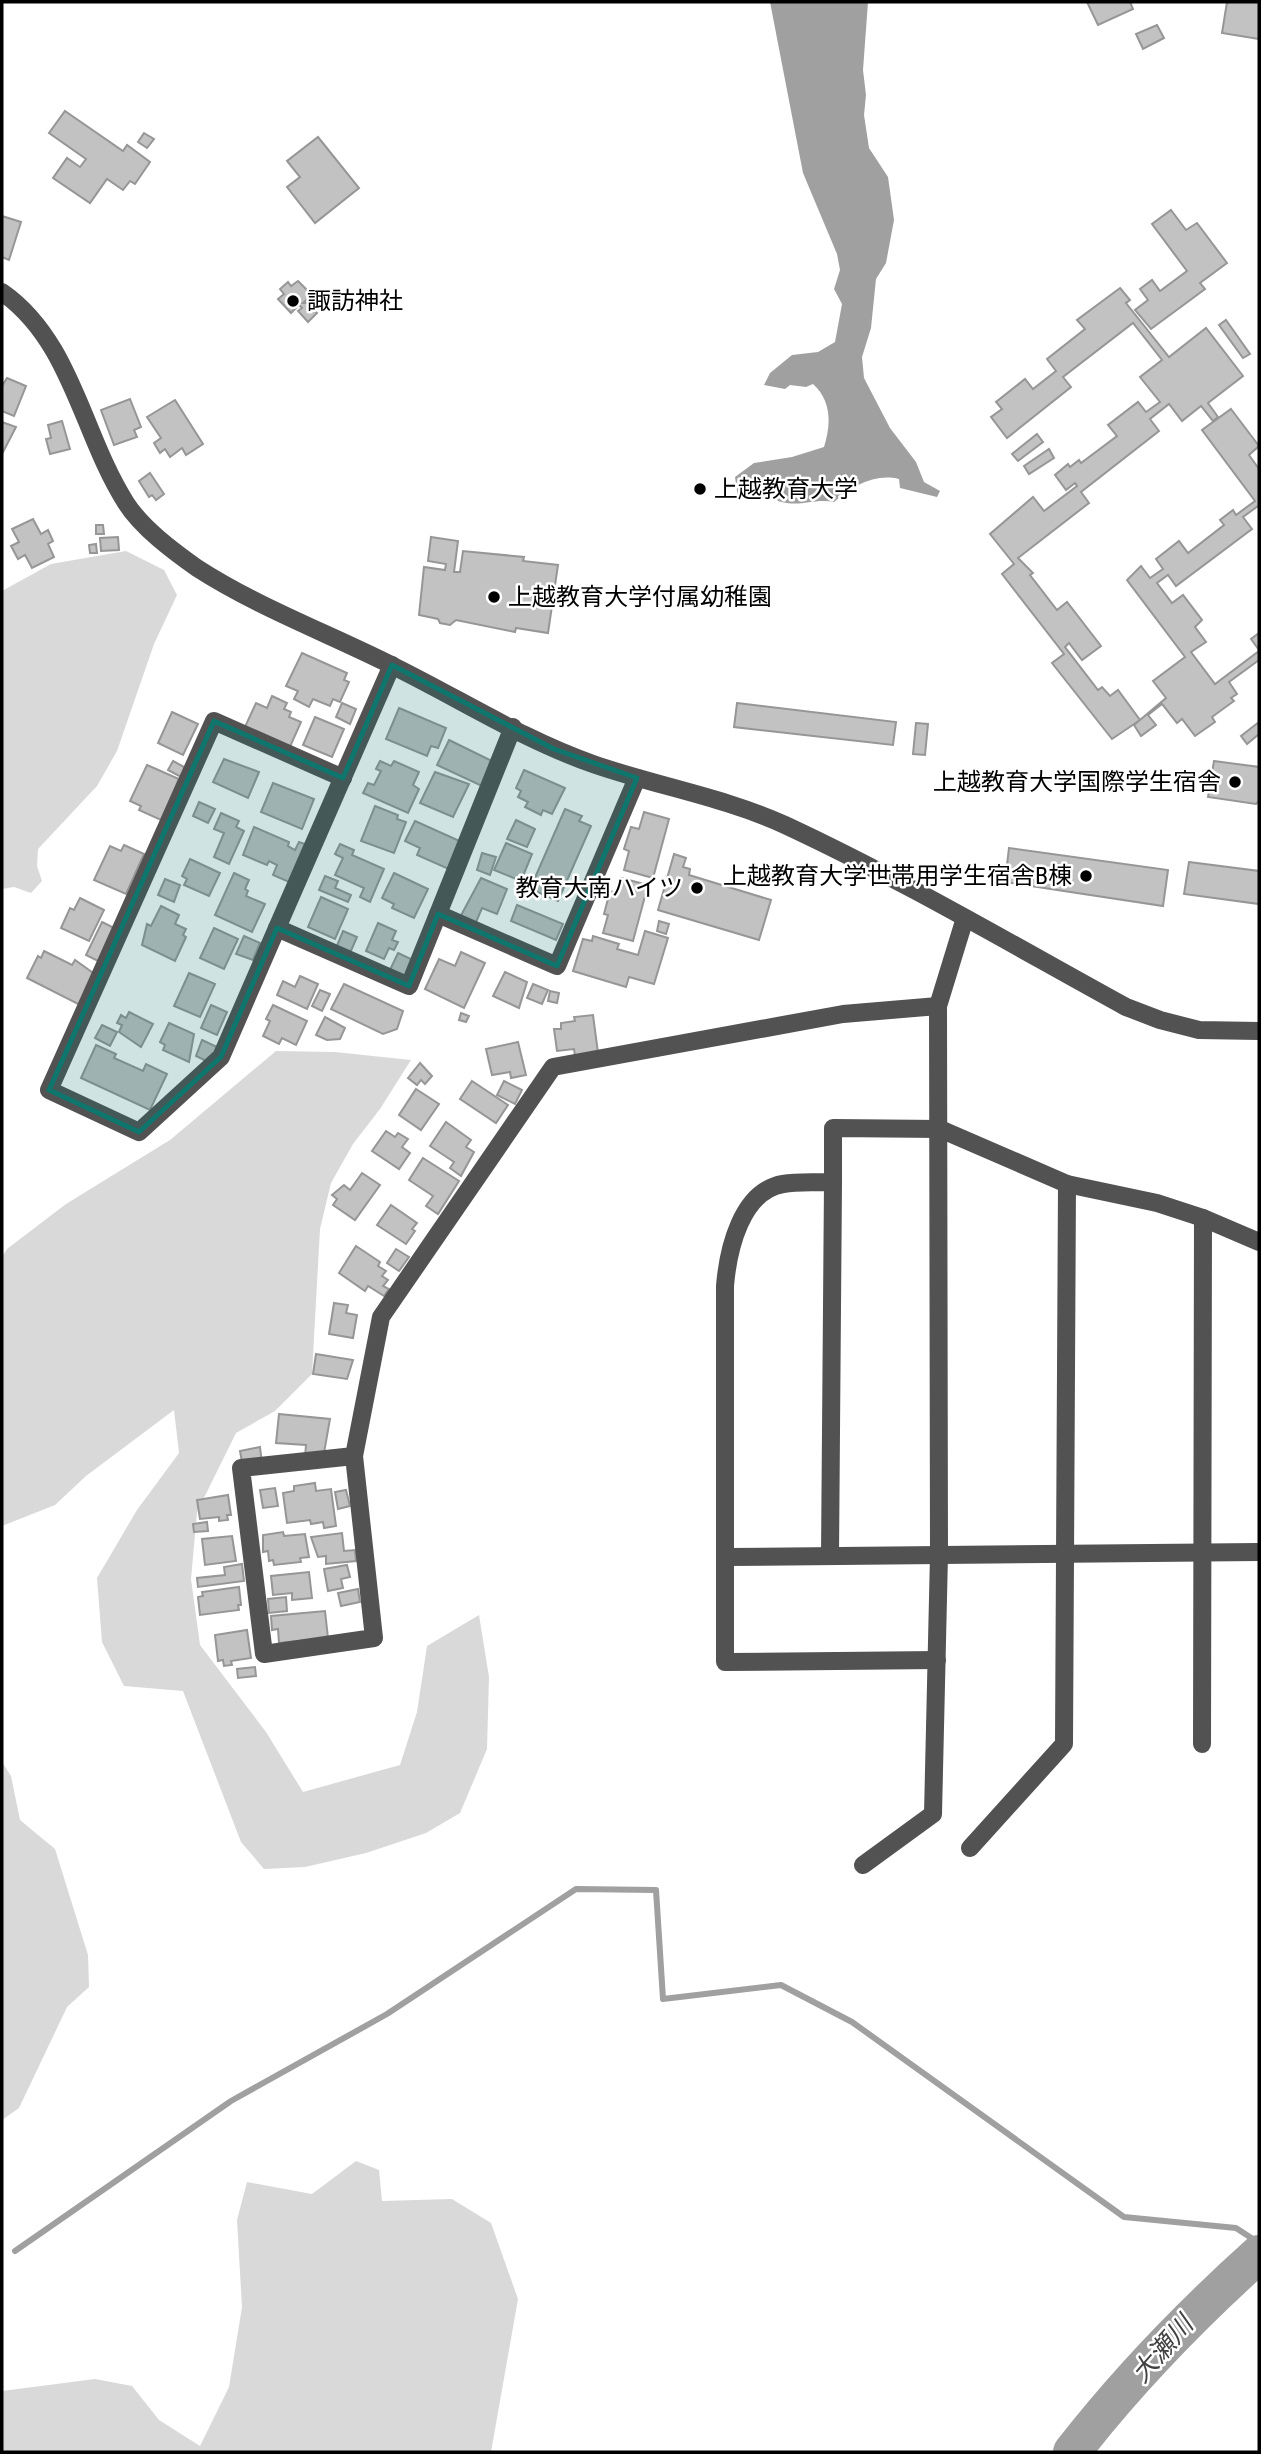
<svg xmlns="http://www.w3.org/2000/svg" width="1261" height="2454" font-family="'Roboto Condensed','Noto Sans JP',sans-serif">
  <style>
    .green { fill: #d9d9d9 }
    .water { fill: #a0a0a0 }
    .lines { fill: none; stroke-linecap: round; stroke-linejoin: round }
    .stream { stroke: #a0a0a0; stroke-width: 6 }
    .river { stroke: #a0a0a0; stroke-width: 38 }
    .building { fill: #c2c2c2; stroke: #969696; stroke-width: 2 }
    .minor { stroke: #525252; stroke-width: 18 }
    .marked { fill: #0f766e; fill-opacity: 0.2; stroke: #0f766e; stroke-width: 5; stroke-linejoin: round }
    .poi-dot { fill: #000; stroke: #fff; stroke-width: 2.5 }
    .labels { text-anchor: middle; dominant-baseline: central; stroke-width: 5; stroke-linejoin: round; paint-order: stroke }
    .poi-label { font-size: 24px; fill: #000; stroke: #fff; text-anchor: start }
    .water-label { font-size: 26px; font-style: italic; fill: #414141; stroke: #fff }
  </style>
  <rect width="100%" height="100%" fill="#fff"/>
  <g class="green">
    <polygon points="126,551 164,570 177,595 154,644 117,751 97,786 38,849 37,866 42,881 31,893 14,887 2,889 2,591 51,564"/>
    <polygon points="276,1051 335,1052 411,1060 380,1109 353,1144 331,1183 320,1229 312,1374 275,1411 236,1433 197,1512 191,1579 200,1645 266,1732 303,1792 400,1765 417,1712 427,1646 479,1615 489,1677 487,1749 460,1813 426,1833 366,1853 305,1867 264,1869 241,1842 183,1691 124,1686 102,1642 97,1578 137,1510 179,1453 174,1410 86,1476 55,1505 2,1526 2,1257 7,1249 66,1204 170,1140"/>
    <polygon points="2,1762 11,1776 20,1820 55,1849 88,1955 89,1987 67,2007 19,2108 2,2120"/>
    <polygon points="356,2161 379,2170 382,2201 452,2199 491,2223 518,2299 491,2452 2,2452 2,2391 95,2379 132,2386 159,2420 200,2446 229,2387 242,2307 237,2220 247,2182 312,2194"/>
  </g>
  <path class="water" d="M770,2H868L863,70L866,95L864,115L869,148L888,177L894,220L886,263L876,279L871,328L862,357L864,378L890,428L916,462L924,482L940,491L937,497L900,488L899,479C875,473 852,486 834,502C812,498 801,508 778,501L770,488L753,489L738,498L735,477L754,463L792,457L824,447C831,425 832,401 813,384L806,387L790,385L785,389L764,385L770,373L792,355L818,352L835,342L842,304L834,289L840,270L837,254L803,173Z"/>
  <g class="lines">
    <polyline class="stream" points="15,2251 231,2101 387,2014 576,1889 656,1890 663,1999 781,1985 852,2022 1124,2217 1236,2228 1259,2243"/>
    <path class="river" d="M1072,2452C1128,2380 1191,2315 1259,2254"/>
  </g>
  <g class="building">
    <polygon points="1087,2 1130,2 1133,9 1098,25"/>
    <polygon points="1227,2 1259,2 1259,39 1222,33"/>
    <polygon points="1157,25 1164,38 1143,49 1136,34"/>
    <polygon points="65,111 123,151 127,145 150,162 135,184 130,181 123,190 107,179 90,203 53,178 67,158 80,167 86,159 49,133"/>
    <polygon points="144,133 154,139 147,148 138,142"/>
    <polygon points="318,137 359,188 315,223 287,187 300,177 287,161"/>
    <polygon points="1171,210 1186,230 1197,223 1227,263 1200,283 1205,289 1151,329 1135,310 1148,300 1140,289 1152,280 1160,291 1187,271 1152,224"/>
    <polygon points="2,216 21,222 9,260 2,257"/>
    <polygon points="298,281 312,295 303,303 308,303 317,313 308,322 298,311 302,308 299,305 291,313 278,299 284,294 280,289 288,282 291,286"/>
    <polygon points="1120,288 1130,300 1126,303 1169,357 1206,328 1243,376 1208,403 1218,417 1213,421 1201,406 1182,421 1169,404 1150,419 1159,431 1081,492 1089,503 1018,558 1033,573 1030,575 1057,610 1067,602 1101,646 1082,660 1069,643 1065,647 1098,690 1102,687 1110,696 1118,690 1140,720 1112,739 1052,663 1064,654 1002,574 1014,564 990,534 1033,497 1044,511 1077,486 1075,483 1066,490 1055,475 1068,464 1070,467 1079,460 1081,463 1117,436 1108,425 1138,402 1146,412 1160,402 1140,377 1162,360 1133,323 1063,377 1071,387 1007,438 991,417 1002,409 996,402 1025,379 1033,389 1056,371 1047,359 1085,329 1077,320"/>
    <polygon points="1226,320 1250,354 1243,358 1219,325"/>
    <polygon points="7,378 26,386 14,416 2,411 2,386"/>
    <polygon points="130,399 141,427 134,430 137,437 114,445 101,410"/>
    <polygon points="175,400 203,444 186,455 182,448 170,457 165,449 160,453 154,443 161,438 147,417"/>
    <polygon points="1231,409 1259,446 1249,455 1259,469 1259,508 1258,506 1243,517 1252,529 1176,586 1168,575 1157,583 1172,603 1183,595 1202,620 1195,627 1206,642 1191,652 1215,684 1259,651 1259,660 1229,682 1237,694 1231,698 1234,701 1212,717 1215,722 1195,736 1182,719 1177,723 1162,704 1148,715 1156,725 1141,736 1134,725 1166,698 1153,681 1185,657 1127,580 1141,566 1150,578 1163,569 1156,559 1179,541 1188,553 1224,525 1220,520 1233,510 1236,515 1255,501 1202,430"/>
    <polygon points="62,421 70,449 50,454 46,439 51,438 48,425"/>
    <polygon points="2,422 16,427 2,454"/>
    <polygon points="1037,434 1043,442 1018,461 1012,454"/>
    <polygon points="1049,449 1054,458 1029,474 1024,466"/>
    <polygon points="150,473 164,494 156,500 152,495 149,497 139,481"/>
    <polygon points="33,519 41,534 48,530 53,541 48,544 54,557 32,568 25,555 18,559 11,546 19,542 12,529"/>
    <polygon points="96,525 103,525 104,534 96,534"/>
    <polygon points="118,537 119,550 101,551 100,538"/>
    <polygon points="431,537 458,541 454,572 460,572 463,551 524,557 523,561 558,565 548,633 516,628 515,632 456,620 450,625 440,623 438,619 419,615 424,567 445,570 446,564 428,561"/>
    <polygon points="96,544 97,553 90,553 89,545"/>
    <polygon points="1259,633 1259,650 1251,639"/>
    <polygon points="302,653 347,673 344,680 349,682 340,702 333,699 330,706 313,699 309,707 294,699 298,691 286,686"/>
    <polygon points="272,696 287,703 284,709 291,712 289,717 301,722 289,749 244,729 256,703 267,708"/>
    <polygon points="342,703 356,709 350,724 336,717"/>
    <polygon points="737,703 896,722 893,745 734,727"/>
    <polygon points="399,708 446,728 438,748 431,746 427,756 386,739"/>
    <polygon points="172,712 198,724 183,755 158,743"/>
    <polygon points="315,717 344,729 332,757 303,745"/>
    <polygon points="1259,722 1259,734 1247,744 1241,736"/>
    <polygon points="916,723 928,724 925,755 913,754"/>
    <polygon points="449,740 494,762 484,787 437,765"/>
    <polygon points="224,759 259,772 248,798 213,782"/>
    <polygon points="173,761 186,768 181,777 168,770"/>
    <polygon points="380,761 391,766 394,761 419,772 413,785 419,789 408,813 363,793 368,783 374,785 381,771 376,769"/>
    <polygon points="1214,761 1259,767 1259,801 1256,804 1208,797"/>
    <polygon points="147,765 179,779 161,820 139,810 141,806 130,801"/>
    <polygon points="524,770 565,788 552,814 543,810 541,815 525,807 528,802 518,797 521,791 516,788"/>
    <polygon points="435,772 469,784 453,817 420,803"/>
    <polygon points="273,783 314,799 302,829 261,812"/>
    <polygon points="199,802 215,809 208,823 193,816"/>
    <polygon points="375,806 398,815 397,819 406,822 394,853 361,841"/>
    <polygon points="565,809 582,816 579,821 591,826 558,901 530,889"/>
    <polygon points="644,812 669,819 653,878 624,870 629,851 624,849 631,827 639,829"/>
    <polygon points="221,813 239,821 236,827 244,831 229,864 214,857 224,833 214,829"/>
    <polygon points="516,820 535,829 527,847 507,839"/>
    <polygon points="415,821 464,843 451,870 417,855 420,848 405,841"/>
    <polygon points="254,827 289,842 288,846 295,850 299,842 305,844 289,882 273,875 277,865 269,861 267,865 243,855"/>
    <polygon points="506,843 532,854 521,881 494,870"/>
    <polygon points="340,844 354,850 352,855 384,869 370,902 360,897 364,888 335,875 343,858 335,854"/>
    <polygon points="124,845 144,854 126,894 94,880 110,846 121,851"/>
    <polygon points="1009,848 1168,870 1163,906 1005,882"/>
    <polygon points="482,853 496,857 490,875 477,870"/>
    <polygon points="674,854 686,858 683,867 690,869 689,875 771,900 759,940 658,910"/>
    <polygon points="190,859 220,873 209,896 184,885 187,879 182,876"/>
    <polygon points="1189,862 1259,871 1259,904 1184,894"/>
    <polygon points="234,873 249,880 245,889 248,891 246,896 265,904 252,932 215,915"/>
    <polygon points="394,873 428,889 414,918 392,908 394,904 382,898"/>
    <polygon points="325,876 338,881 335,888 351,895 348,902 319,890"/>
    <polygon points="481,878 507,889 497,914 482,908 474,927 458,921"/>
    <polygon points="621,878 648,885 633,941 603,933 608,915 604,914 610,891 617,893"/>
    <polygon points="165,879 180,885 174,902 158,895"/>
    <polygon points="321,897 348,909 335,939 308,927"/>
    <polygon points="80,898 104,910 89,941 61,928 70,908 74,910"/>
    <polygon points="517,905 563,924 556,940 511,921"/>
    <polygon points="161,906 179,915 175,924 186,929 183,935 186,937 175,961 142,945 147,924 151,926"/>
    <polygon points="659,921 669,924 666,934 657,931"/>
    <polygon points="102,922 116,929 100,962 86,955"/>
    <polygon points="378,923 396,931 392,940 398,942 394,950 389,948 384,959 366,951"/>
    <polygon points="214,928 238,939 224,969 200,958"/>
    <polygon points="343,931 357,937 350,953 336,948"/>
    <polygon points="645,931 668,938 654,984 629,977 626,987 573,971 583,939 592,941 593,936 619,944 617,949 638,955"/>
    <polygon points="244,936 260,943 253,960 236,954"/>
    <polygon points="44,951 72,965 75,960 96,975 80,1005 27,978 38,956 41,958"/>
    <polygon points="461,952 485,963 464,1008 425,989 439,959 455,966"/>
    <polygon points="398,953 413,960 404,979 389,972"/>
    <polygon points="505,972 527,982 519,1008 493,996"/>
    <polygon points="189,973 215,984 200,1017 174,1006"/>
    <polygon points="300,976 318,984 307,1009 277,995 283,981 295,987"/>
    <polygon points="344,984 403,1011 397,1029 383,1034 331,1009"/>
    <polygon points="533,984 548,990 542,1004 527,998"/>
    <polygon points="320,990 330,994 322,1011 312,1006"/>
    <polygon points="550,991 559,993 557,1003 548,1001"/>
    <polygon points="211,1005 227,1012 217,1035 201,1028"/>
    <polygon points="273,1005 307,1021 296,1045 282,1038 279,1044 263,1036 270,1021 266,1019"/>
    <polygon points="129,1012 153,1024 141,1047 119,1032 122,1025 117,1023 121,1015 126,1018"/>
    <polygon points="461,1013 469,1016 466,1022 459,1020"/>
    <polygon points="593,1015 598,1053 575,1056 574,1049 557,1051 554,1029 561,1029 561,1023 575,1021 574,1017"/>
    <polygon points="325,1017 345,1028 340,1039 327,1040 316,1035"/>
    <polygon points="169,1023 194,1034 189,1062 163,1050 165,1045 160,1042"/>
    <polygon points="102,1025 117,1032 110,1046 95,1038"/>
    <polygon points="202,1040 217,1047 210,1063 196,1056"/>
    <polygon points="518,1042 526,1075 511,1078 510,1072 492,1075 486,1049"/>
    <polygon points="96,1045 116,1054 114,1058 143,1071 146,1064 167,1074 150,1110 81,1078"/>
    <polygon points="420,1063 432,1076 425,1084 421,1080 417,1085 408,1078"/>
    <polygon points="472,1081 508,1105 496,1123 460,1099"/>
    <polygon points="504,1081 522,1090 515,1104 497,1095"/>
    <polygon points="416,1089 439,1104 421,1130 399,1115"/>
    <polygon points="446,1122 471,1140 466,1147 474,1152 461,1176 450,1168 454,1162 430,1146"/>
    <polygon points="386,1131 395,1137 398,1133 408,1139 402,1147 410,1153 399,1169 372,1151"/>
    <polygon points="423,1158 459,1181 438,1214 426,1206 433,1196 409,1180"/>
    <polygon points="362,1173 380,1185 355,1220 333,1205 337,1199 332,1195 344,1185 350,1190"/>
    <polygon points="391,1205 417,1223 412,1229 415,1231 406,1244 377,1225"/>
    <polygon points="356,1246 380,1262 378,1266 386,1271 382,1276 388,1280 383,1286 389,1289 384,1296 368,1286 365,1291 339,1273"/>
    <polygon points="396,1249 409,1257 399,1271 387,1263"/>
    <polygon points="334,1303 348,1305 346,1313 357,1315 353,1338 329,1334"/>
    <polygon points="316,1354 353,1360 347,1379 313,1374"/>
    <polygon points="279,1414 330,1419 324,1453 305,1457 306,1445 276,1443"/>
    <polygon points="260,1447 262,1464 243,1467 240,1451"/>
    <polygon points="315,1483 316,1491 331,1489 336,1526 324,1528 323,1522 311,1524 310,1520 287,1523 283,1493 294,1491 294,1486"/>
    <polygon points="275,1488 278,1506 263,1508 260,1490"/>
    <polygon points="346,1490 350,1506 338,1509 335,1492"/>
    <polygon points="228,1495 231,1515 227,1515 228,1520 219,1521 219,1517 200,1519 197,1500"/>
    <polygon points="207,1522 208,1531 194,1532 193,1524"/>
    <polygon points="283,1532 284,1536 305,1534 309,1557 300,1558 301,1562 274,1565 273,1560 269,1561 268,1551 263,1552 263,1535"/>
    <polygon points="342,1533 344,1551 355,1550 356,1561 326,1564 326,1556 318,1557 311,1537"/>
    <polygon points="232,1536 236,1561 205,1565 202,1539"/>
    <polygon points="242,1564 244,1581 198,1587 197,1578 225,1575 224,1567"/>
    <polygon points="347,1565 350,1577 341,1579 343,1588 328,1591 324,1569"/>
    <polygon points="309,1572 312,1598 292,1600 292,1593 273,1595 271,1576"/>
    <polygon points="239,1587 241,1605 238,1605 239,1610 200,1615 198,1597 203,1596 202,1592"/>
    <polygon points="358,1589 360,1602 341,1606 338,1593"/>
    <polygon points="286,1597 287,1611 269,1613 268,1599"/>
    <polygon points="325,1611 328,1638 279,1643 278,1629 272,1630 271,1616"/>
    <polygon points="247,1630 251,1658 231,1661 232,1665 224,1666 223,1660 218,1661 215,1635"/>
    <polygon points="255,1667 256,1676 238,1678 237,1669"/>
  </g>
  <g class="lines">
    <g class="minor">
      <path d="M2,292C72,341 82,434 126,503C142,528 173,551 197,568C259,608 330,634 395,667C460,699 524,740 593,764C656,786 724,797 785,825C901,879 1013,945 1126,1007L1160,1020L1199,1030L1259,1031"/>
      <polyline points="343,778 214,721 49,1090 139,1132 221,1057 277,928 409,986 438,914 557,966 637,778"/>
      <polyline points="438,914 513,727"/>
      <polyline points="277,928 392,665"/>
      <polyline points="354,1456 241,1468 264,1654 374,1638 354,1456 381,1317 553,1067 843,1014 938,1006"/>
      <polyline points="830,1556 833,1182"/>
      <polyline points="727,1557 1259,1552"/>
      <path d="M937,1660L725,1662V1286C728,1250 741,1191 783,1184C799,1181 817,1183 833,1182V1128L940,1129L1067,1184L1157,1203L1203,1218L1259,1242"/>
      <polyline points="1202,1744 1203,1218"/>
      <polyline points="970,1848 1064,1744 1067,1184"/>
      <polyline points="863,1865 933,1814 939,1555 938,1006 965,918"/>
    </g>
  </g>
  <path class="marked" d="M392,665L554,749L637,778L557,966L438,914L409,986L277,928L221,1057L139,1132L49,1090L214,721L343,778Z"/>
  <g class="poi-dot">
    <circle cx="293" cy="301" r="7"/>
    <circle cx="700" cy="489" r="7"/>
    <circle cx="494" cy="597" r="7"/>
    <circle cx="1235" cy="782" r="7"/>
    <circle cx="1086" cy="876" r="7"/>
    <circle cx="697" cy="888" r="7"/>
  </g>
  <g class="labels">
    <g class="poi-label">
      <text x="307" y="301">諏訪神社</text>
      <text x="714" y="489">上越教育大学</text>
      <text x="508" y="597">上越教育大学付属幼稚園</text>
      <text x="1221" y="782" text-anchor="end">上越教育大学国際学生宿舎</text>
      <text x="1072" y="876" text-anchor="end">上越教育大学世帯用学生宿舎B棟</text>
      <text x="683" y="888" text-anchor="end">教育大南ハイツ</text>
    </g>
    <g class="water-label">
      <text transform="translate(1162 2349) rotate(-49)">大瀬川</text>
    </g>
  </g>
  <rect width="1261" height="2454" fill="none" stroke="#000000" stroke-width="7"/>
</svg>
